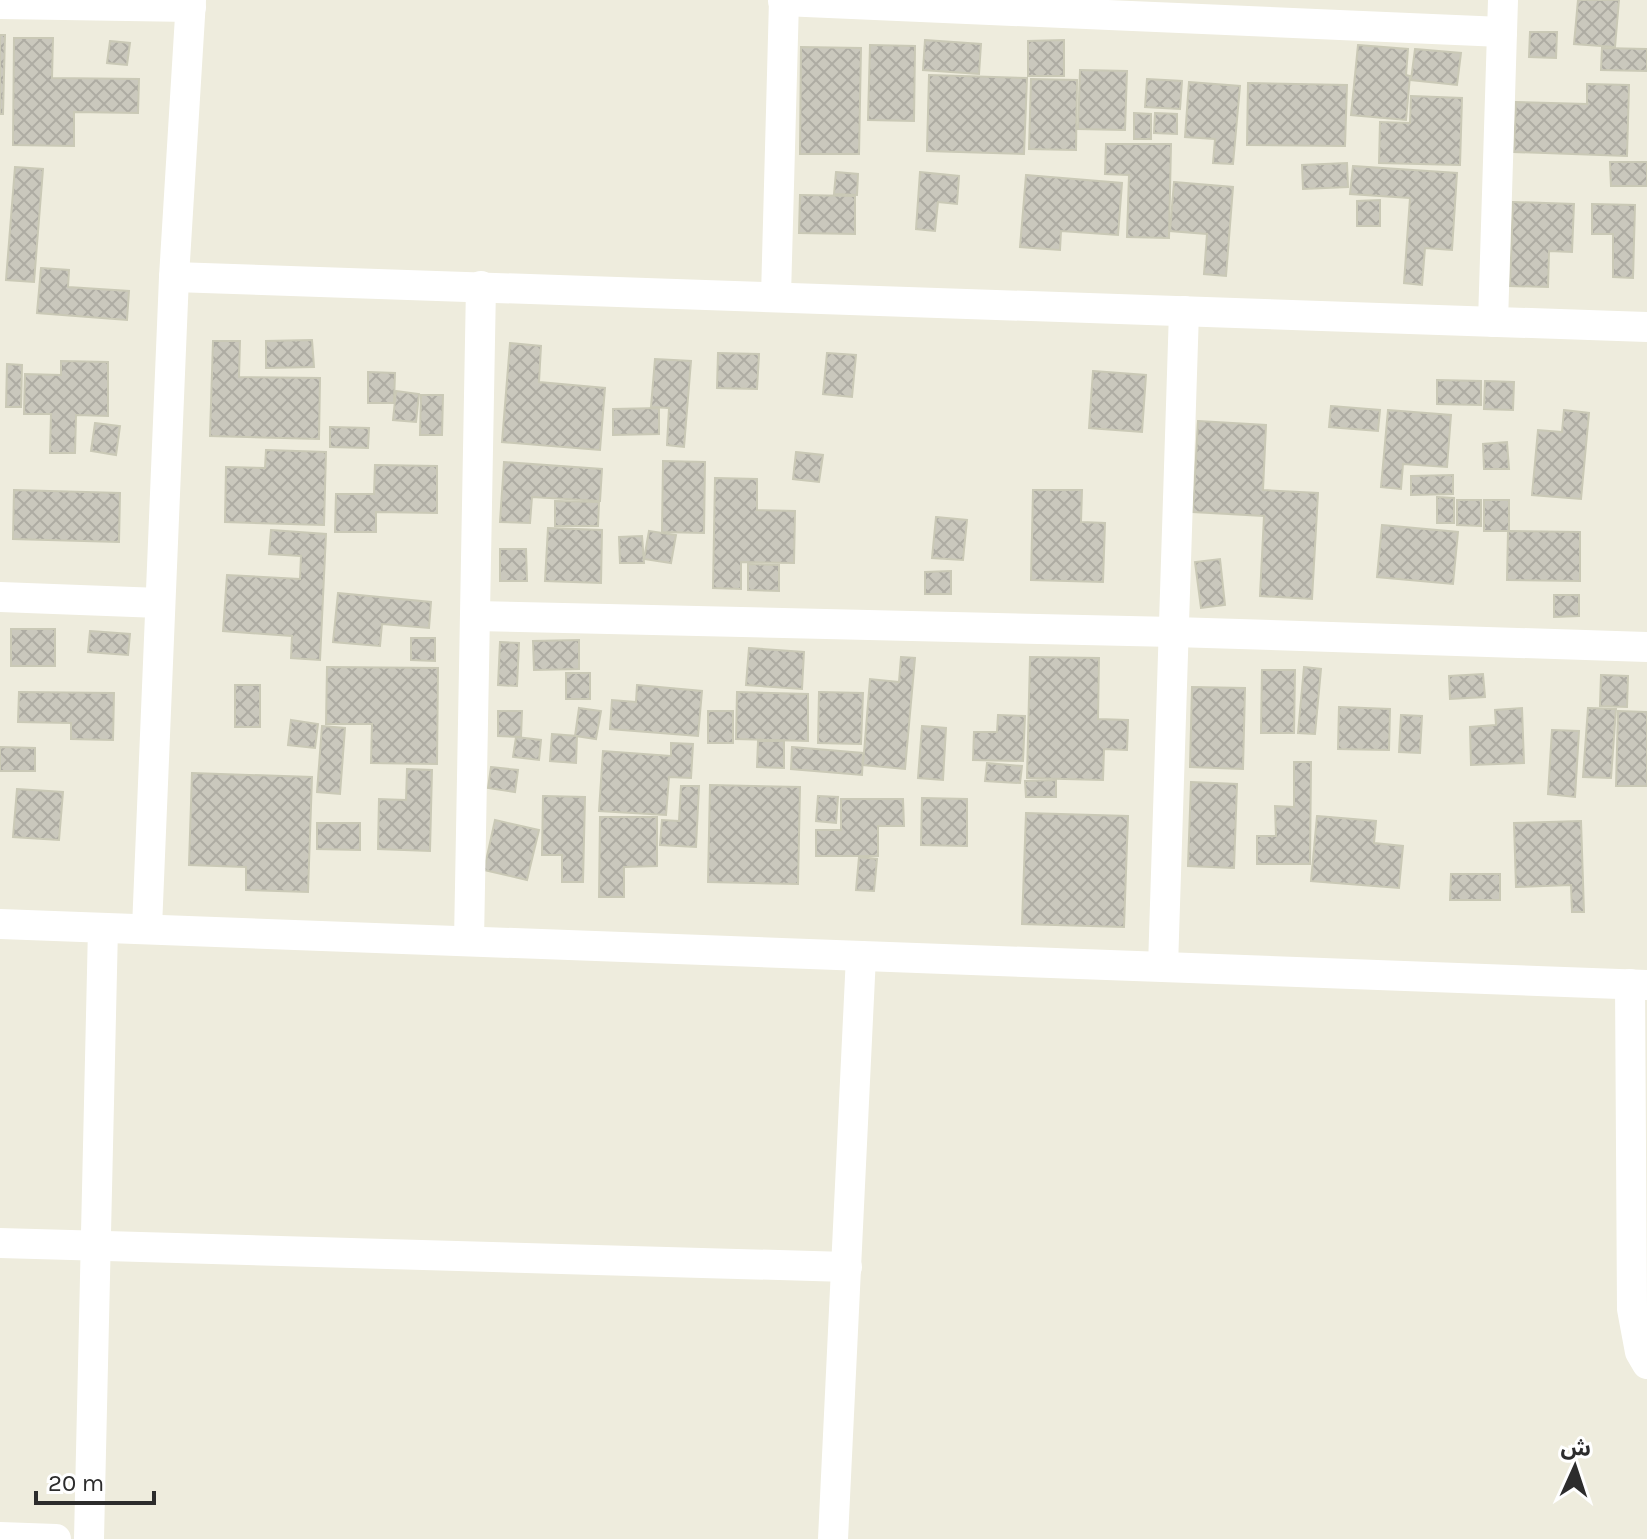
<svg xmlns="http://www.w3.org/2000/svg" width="1647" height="1539" font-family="Karla,'Noto Sans Arabic',sans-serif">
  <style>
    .building { fill: url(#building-cross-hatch); stroke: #cac9b6; stroke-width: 2 }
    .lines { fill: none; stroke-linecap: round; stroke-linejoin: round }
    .minor { stroke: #fff; stroke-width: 30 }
  </style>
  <defs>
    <pattern id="building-cross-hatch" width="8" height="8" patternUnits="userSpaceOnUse" patternTransform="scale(2)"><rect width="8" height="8" fill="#cac8bd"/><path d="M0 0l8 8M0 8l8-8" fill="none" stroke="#aeaca3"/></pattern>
  </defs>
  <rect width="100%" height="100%" fill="#eeecdd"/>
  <g class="building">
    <polygon points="1578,0 1619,0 1615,47 1574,44"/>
    <polygon points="1530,32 1557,32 1556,58 1529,57"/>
    <polygon points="0,35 5,35 3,114 0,114"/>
    <polygon points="14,38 53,38 52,78 139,79 138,113 74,112 74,146 13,145"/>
    <polygon points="925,40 981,44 979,74 923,70"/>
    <polygon points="1064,40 1064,76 1028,76 1028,41"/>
    <polygon points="110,41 130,43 127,65 107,63"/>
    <polygon points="870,45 915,46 914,121 868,120"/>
    <polygon points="1358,45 1408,49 1406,75 1410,76 1406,120 1351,115"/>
    <polygon points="801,47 861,48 859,154 800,154"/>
    <polygon points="1602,48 1647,49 1647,71 1601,70"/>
    <polygon points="1415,49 1461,53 1457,85 1411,80"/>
    <polygon points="1080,70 1127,71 1125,130 1078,129"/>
    <polygon points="929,75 1027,78 1024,154 927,151"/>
    <polygon points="1031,79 1077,80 1076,150 1029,149"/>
    <polygon points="1147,79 1182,81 1180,109 1145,107"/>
    <polygon points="1189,82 1240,86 1233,164 1213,163 1215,139 1185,137"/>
    <polygon points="1248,83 1347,85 1345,146 1247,145"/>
    <polygon points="1587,84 1629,85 1627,156 1514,152 1516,102 1587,104"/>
    <polygon points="1411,96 1462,98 1460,165 1379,163 1380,122 1410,123"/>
    <polygon points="1134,113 1151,114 1151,139 1134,139"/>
    <polygon points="1155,113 1177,114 1177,134 1154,133"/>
    <polygon points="1106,144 1171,144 1169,238 1127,237 1129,175 1105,174"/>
    <polygon points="1610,162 1647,162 1647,186 1611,186"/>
    <polygon points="1347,163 1348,187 1303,189 1302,165"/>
    <polygon points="1353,166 1457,173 1452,250 1425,248 1422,285 1404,283 1410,198 1350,194"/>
    <polygon points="15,167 43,169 34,282 6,280"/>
    <polygon points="836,172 858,174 857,195 834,194"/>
    <polygon points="920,172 959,176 957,204 938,202 935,231 916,229"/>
    <polygon points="1026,175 1122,183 1118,235 1061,231 1060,250 1020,247"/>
    <polygon points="1174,182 1233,187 1226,276 1204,274 1207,234 1170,231"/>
    <polygon points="800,195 855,196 855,234 799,233"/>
    <polygon points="1380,200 1380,226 1357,226 1357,201"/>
    <polygon points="1513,202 1574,204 1572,252 1549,251 1548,287 1510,286"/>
    <polygon points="1592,204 1635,205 1633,278 1613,277 1613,234 1592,234"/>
    <polygon points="41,268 69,270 68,287 129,291 127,320 37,313"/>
    <polygon points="312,340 314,367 266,368 266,341"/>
    <polygon points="213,341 240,341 239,377 320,378 319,439 210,436"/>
    <polygon points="510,343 541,346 539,382 605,388 600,450 502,442"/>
    <polygon points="718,353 759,354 757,389 717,388"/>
    <polygon points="827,353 856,355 852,397 823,394"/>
    <polygon points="655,359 691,361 684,447 667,445 669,408 651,407"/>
    <polygon points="61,361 108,362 108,416 76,415 75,453 50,453 51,414 24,414 25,374 61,375"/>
    <polygon points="7,364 22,365 21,407 6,407"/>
    <polygon points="1093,371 1146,375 1142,432 1089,428"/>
    <polygon points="368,372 395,373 394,403 368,403"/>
    <polygon points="1437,380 1481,381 1481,405 1437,404"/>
    <polygon points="1485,381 1514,382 1513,410 1484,409"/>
    <polygon points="396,391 419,394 416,422 393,420"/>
    <polygon points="421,395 443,395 442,435 420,435"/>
    <polygon points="1331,406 1380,410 1378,431 1329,427"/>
    <polygon points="659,408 659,434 613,435 613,409"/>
    <polygon points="1388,410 1451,415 1447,467 1403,464 1401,489 1381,487"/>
    <polygon points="1564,410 1589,413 1581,499 1532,495 1538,430 1562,432"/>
    <polygon points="1198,421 1266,425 1263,490 1318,493 1312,599 1260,596 1264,516 1193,512"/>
    <polygon points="95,423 120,426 116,455 91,451"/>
    <polygon points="330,427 369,428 368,448 330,447"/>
    <polygon points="1507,442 1509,469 1484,469 1483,444"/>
    <polygon points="266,450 326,452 324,525 225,522 226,467 265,468"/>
    <polygon points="796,452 823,455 819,482 793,479"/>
    <polygon points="663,461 705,462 704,533 662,532"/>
    <polygon points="504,462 602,469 600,501 532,497 530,523 500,522"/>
    <polygon points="375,465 437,466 437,513 376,512 376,532 335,532 336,494 374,494"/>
    <polygon points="1453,475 1453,494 1411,495 1411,476"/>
    <polygon points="715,478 757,479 757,510 795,511 794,563 741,562 741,589 713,588"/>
    <polygon points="14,490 120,493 119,542 13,539"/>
    <polygon points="1033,490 1082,490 1081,522 1105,523 1103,582 1031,580"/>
    <polygon points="1437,497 1454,498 1454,523 1437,523"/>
    <polygon points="1457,500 1481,500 1481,526 1457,525"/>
    <rect x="1484" y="500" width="25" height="31"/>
    <polygon points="555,501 599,502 598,526 555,526"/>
    <polygon points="936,517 967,520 963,560 932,558"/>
    <polygon points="1382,525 1458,532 1453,584 1377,577"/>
    <polygon points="548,528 602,530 601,583 545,581"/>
    <polygon points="271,530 326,534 320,660 291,658 292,636 223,631 227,575 300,579 301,556 269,554"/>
    <polygon points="649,531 676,535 671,563 644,559"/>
    <polygon points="1508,531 1580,532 1580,581 1507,580"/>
    <polygon points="642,536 644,563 620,563 619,537"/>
    <polygon points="500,549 526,549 527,581 500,581"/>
    <polygon points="1220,559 1225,605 1201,608 1195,562"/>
    <polygon points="748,564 779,565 779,591 748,590"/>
    <polygon points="951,571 951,594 925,594 925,572"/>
    <polygon points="338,593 431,602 429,628 382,624 380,646 333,642"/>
    <polygon points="1554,595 1579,595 1579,616 1554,617"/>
    <rect x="11" y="629" width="44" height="37"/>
    <polygon points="90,631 130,634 128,655 88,652"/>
    <polygon points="411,638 435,638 435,661 411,660"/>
    <polygon points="579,640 579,669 534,670 533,641"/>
    <polygon points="500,642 519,643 517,686 498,685"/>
    <polygon points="749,648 804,652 802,689 746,685"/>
    <polygon points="901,657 915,658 905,769 863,765 870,679 899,682"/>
    <polygon points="1030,657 1099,658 1098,719 1128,720 1127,750 1104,749 1103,780 1027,778"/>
    <polygon points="327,667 438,668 437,764 371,763 372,724 326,724"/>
    <polygon points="1304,667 1321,669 1315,734 1298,733"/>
    <polygon points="1262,670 1295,670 1294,733 1261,733"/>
    <rect x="566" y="673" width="24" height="26"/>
    <polygon points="1483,674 1485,697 1450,699 1449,676"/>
    <polygon points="1601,675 1628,676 1627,707 1600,706"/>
    <rect x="235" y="685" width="25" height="42"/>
    <polygon points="637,685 702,691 698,736 610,729 612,700 636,702"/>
    <polygon points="1192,687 1245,688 1243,769 1190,767"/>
    <polygon points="19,692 114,693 113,740 71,739 71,723 18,722"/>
    <polygon points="737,692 808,694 808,741 736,739"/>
    <polygon points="819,692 863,693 861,744 818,743"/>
    <polygon points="1339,707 1390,709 1389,750 1338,749"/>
    <polygon points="579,708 601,711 596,739 575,736"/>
    <polygon points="1522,708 1524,763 1471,765 1470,727 1496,725 1495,710"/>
    <polygon points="1588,708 1616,709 1611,778 1583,777"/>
    <polygon points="498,711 522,711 521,737 498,736"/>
    <rect x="708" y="711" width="25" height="32"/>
    <polygon points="1618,711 1647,712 1647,786 1616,786"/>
    <polygon points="998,715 1025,716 1023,761 973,760 974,732 997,732"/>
    <polygon points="1401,715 1422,716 1420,753 1399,752"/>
    <polygon points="291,720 318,724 315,748 288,745"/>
    <polygon points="322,726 345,728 340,794 317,792"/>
    <polygon points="922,726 946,728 943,780 918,778"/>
    <polygon points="1552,730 1579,731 1575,797 1548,794"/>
    <polygon points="552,734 577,736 576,763 550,761"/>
    <polygon points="516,737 541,740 539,760 513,757"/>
    <polygon points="758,741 784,741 784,768 757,767"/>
    <polygon points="671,743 693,744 691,778 669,777 666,815 599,811 603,751 671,756"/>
    <polygon points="0,747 35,748 35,771 0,771"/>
    <polygon points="792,747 863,753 862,775 791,769"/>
    <polygon points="1294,762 1311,762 1310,864 1257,864 1257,836 1276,836 1275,806 1294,807"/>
    <polygon points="987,763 1022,766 1020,783 985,781"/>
    <polygon points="491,767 518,770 515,792 488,788"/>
    <polygon points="407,769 432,770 430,851 378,849 379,799 406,800"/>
    <polygon points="192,773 312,777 308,892 246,890 246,867 189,865"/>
    <polygon points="1056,780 1056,797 1026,797 1025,781"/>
    <polygon points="1191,782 1237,784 1234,868 1188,866"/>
    <polygon points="710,785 800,787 798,884 708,882"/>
    <polygon points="681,786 699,786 696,847 660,845 662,820 679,821"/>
    <polygon points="17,789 63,792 59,840 13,837"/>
    <polygon points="543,796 585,797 583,882 562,882 562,855 542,855"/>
    <polygon points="818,796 838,797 836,823 816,821"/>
    <polygon points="922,798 967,799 967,846 921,845"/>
    <polygon points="841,799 903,799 904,826 878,826 878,856 816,856 816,830 841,830"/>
    <polygon points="1026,813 1128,816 1124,927 1022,924"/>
    <polygon points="1317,816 1376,821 1374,843 1403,846 1399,888 1311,881"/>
    <polygon points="600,817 657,817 657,866 624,867 624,897 599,897"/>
    <polygon points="495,820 539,830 527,880 484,870"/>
    <polygon points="1581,821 1584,912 1572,912 1571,885 1516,887 1514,823"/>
    <polygon points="317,823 360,823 360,850 317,849"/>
    <polygon points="859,857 877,859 874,891 856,890"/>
    <polygon points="1451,874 1500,874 1500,900 1450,900"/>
  </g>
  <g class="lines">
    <g class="minor">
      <polyline points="783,1 1502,32"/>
      <polyline points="0,4 191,7"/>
      <polyline points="174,277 1647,327"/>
      <polyline points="776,296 784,0"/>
      <polyline points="1493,322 1503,0"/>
      <polyline points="0,597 160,603"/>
      <polyline points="475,616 1174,632 1647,647"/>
      <polyline points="0,924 1647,985"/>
      <polyline points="147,928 174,277 191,0"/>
      <polyline points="469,941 481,286"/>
      <polyline points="1163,967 1184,311"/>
      <polyline points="1630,984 1632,1309 1640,1352 1647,1364"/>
      <polyline points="0,1243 847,1267"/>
      <polyline points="0,1537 56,1539"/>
      <polyline points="89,1539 103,928"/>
      <polyline points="833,1539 861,956"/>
    </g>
  </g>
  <g transform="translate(1575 1467) rotate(3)" stroke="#ffffff" stroke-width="6" paint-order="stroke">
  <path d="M0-6L14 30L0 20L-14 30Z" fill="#2c2c2c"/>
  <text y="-12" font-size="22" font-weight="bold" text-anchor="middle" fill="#2c2c2c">ش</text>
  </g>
  <path d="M36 1491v12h118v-12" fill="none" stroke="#2c2c2c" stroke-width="4"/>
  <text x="48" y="1491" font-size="24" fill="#2c2c2c" stroke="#ffffff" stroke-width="6" paint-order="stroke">20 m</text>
</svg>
